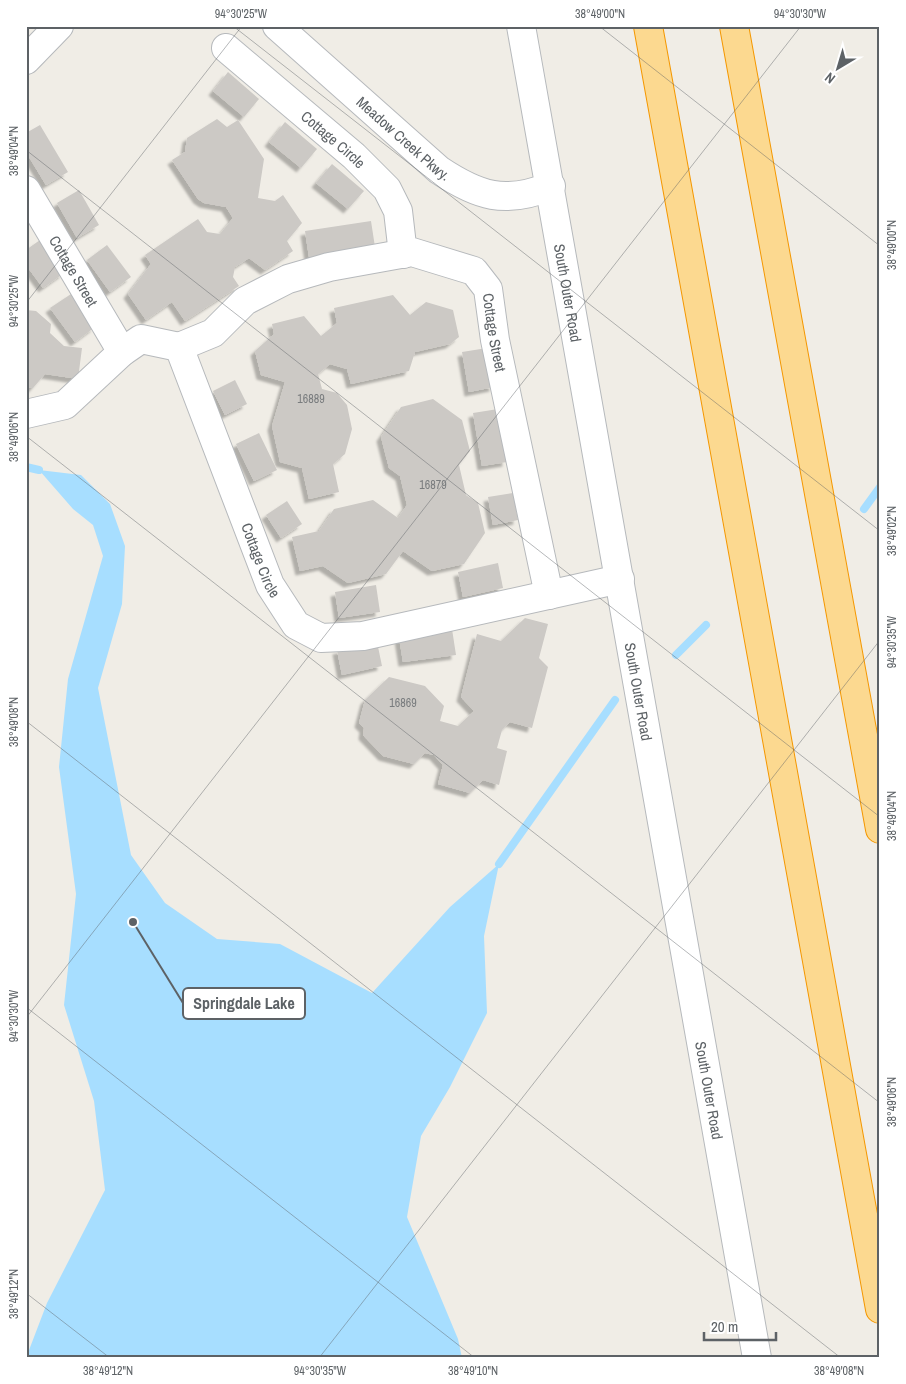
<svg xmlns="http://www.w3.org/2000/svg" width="906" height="1384" font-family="'Archivo Narrow',sans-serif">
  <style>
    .water { fill: #a7deff }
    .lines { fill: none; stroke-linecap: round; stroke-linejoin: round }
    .stream { stroke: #a7deff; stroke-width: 8 }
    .building { fill: #ccc9c5; filter: url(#shadow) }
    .minor-casing { stroke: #b6b9bc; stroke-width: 30 }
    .tertiary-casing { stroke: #b6b9bc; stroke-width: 30 }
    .motorway-casing { stroke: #f49701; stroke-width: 30 }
    .minor { stroke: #fff; stroke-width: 28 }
    .tertiary { stroke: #fff; stroke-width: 28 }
    .motorway { stroke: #fcd990; stroke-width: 28 }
    .ticks { fill: none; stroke: #5d6266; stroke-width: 1; stroke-opacity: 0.45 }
    .labels { text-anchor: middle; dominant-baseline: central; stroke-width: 4.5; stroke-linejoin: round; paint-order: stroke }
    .number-label { font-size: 12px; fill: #797c7e }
    .street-label { font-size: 15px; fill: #5d6266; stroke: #fff }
    .leader { fill: none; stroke: #5d6266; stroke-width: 2 }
    .callout-dot { fill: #5d6266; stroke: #fff; stroke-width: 2 }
    .callout { fill: #fff; stroke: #5d6266; stroke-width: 2 }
    .callout-label { font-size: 16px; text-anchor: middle; font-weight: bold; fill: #5d6266 }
    .neatline { fill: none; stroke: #5d6266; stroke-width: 2 }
    .ticks-label { font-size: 12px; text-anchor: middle; fill: #5d6266 }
  </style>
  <defs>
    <filter id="shadow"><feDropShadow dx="-4.5" dy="4.5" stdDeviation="1" flood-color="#0004"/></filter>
  </defs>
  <rect width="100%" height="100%" fill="#f0ede6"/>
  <polygon class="water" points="39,470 81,475 110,504 125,546 122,604 98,688 131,855 165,903 217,939 280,944 372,993 450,907 499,864 484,936 487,1013 450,1087 421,1136 407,1217 458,1339 462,1358 26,1358 47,1303 105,1190 94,1101 64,1005 76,894 59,767 68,679 103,556 93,525 73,509"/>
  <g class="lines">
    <g class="stream">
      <polyline points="26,467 39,470"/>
      <polyline points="864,509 880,487"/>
      <polyline points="676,655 706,625"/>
      <polyline points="499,864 615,700"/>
    </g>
  </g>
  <g class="building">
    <polygon points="228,72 259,99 244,117 213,91"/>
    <polygon points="217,119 227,127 238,120 264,159 258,198 275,201 283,195 302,223 287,241 293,251 265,270 249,258 235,267 233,277 239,286 185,321 172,302 146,320 128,294 151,264 145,255 198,219 207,232 220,234 233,218 226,207 204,203 198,199 172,160 185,152 187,138"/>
    <polygon points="285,122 317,149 301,168 269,142"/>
    <polygon points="40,125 68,172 46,185 26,152 26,133"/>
    <polygon points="332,164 364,191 348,209 316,183"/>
    <polygon points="79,190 99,225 77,238 57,203"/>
    <polygon points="371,221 375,247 309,257 305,231"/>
    <polygon points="40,240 64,273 43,288 26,265 26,250"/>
    <polygon points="107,245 131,277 110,292 87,260"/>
    <polygon points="71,294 95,327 75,342 50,308"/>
    <polygon points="393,295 410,315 426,302 453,310 459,337 450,344 415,352 409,371 351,384 347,369 330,364 318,374 322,389 337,393 347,405 352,429 345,454 333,464 339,492 309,499 302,468 280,462 272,426 285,382 261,375 255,351 274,334 272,324 304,316 321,336 337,323 334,308"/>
    <polygon points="26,310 36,311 51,324 50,333 64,346 82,348 78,379 45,374 33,388 26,387"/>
    <polygon points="487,348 494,387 469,392 462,352"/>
    <polygon points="235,380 247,404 225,415 213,391"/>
    <polygon points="433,399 462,420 470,451 459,465 466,495 478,503 485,533 464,564 432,571 403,551 386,574 348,583 323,566 300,571 292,537 319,531 334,509 373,500 398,518 407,505 400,476 389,468 381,437 401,407"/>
    <polygon points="498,409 507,462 482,466 473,413"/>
    <polygon points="259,433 277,470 254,481 236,444"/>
    <polygon points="513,493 518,520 493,525 488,497"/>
    <polygon points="287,501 302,524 281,538 266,515"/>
    <polygon points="498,563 503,588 463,597 458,572"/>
    <polygon points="376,585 380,612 339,618 335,592"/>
    <polygon points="525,618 548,624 539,658 548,667 532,728 510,722 502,730 497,748 507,751 499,785 483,780 470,793 438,784 443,765 434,755 425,753 414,764 383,756 363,735 364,728 359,723 365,700 389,677 425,686 444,706 440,721 458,726 474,711 461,697 477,634 501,641"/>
    <polygon points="452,629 456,655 403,662 399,637"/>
    <polygon points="377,642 382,666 342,675 337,650"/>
  </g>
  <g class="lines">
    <defs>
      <g id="minor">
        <path id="s1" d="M277,26L439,170C478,196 505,205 551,186"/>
        <path id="s2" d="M226,48L354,156L387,189L398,211L403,254"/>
        <polyline points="26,60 59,26"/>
        <path id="s3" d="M26,190L122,352"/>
        <path id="s4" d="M179,347L213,333L245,301L288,279L329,267L412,252L474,271L488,289L495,340L549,595"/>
        <path id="s5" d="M26,414L65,405L122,352L141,339L179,347L270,585L296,625L321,638L363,636L620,579"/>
      </g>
      <g id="tertiary">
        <path id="s6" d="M521,26L757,1358"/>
      </g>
      <g id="motorway">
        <polyline points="648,26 880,1309"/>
        <polyline points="734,26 880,829"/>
      </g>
    </defs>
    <use href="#minor" class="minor-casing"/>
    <use href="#tertiary" class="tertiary-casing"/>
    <use href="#motorway" class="motorway-casing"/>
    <use href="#minor" class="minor"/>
    <use href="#tertiary" class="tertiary"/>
    <use href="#motorway" class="motorway"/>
  </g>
  <path class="ticks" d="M233,26L880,531M599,26L880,246M26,150L880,817M26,303L242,26M26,436L880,1103M26,721L841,1358M26,1007L475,1358M26,1018L801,26M26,1293L110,1358M319,1358L880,640M878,1358L880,1355"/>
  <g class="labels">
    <g class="number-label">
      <text x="311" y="399">16889</text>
      <text x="433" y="485">16879</text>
      <text x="403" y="703">16869</text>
    </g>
    <g class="street-label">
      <text stroke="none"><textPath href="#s1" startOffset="169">Meadow Creek Pkwy.</textPath></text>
      <text stroke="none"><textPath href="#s2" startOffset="141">Cottage Circle</textPath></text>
      <text stroke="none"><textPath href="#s3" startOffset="94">Cottage Street</textPath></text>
      <text stroke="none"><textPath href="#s6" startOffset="271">South Outer Road</textPath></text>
      <text stroke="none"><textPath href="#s4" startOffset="389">Cottage Street</textPath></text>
      <text stroke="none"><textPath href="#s5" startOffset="408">Cottage Circle</textPath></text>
      <text stroke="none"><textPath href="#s6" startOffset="676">South Outer Road</textPath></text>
      <text stroke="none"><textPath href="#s6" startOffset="1081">South Outer Road</textPath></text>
    </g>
  </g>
  <path class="leader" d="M133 922L183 1003"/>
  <circle class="callout-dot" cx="133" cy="922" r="5"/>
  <rect class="callout" x="183" y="988" width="122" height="31" rx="5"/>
  <g class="callout-label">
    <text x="244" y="1009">Springdale Lake</text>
  </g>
  <rect width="906" height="1384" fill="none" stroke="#ffffff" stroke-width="55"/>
  <g transform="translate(838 68) rotate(218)" stroke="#ffffff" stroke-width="4" paint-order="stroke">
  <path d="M0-4L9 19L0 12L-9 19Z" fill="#5d6266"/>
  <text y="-8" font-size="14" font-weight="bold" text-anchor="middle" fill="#5d6266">N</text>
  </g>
  <path d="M704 1332v8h72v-8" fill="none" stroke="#5d6266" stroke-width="2.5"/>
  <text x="711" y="1332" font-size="15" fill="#5d6266" stroke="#ffffff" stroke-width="4" paint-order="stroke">20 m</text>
  <rect x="28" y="28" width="850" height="1328" class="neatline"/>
  <g class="ticks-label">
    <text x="241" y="18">94°30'25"W</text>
    <text x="600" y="18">38°49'00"N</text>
    <text x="800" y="18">94°30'30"W</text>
    <text transform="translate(14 151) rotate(-90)" y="4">38°49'04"N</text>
    <text transform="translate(892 245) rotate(-90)" y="4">38°49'00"N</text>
    <text transform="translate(14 301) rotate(-90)" y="4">94°30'25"W</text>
    <text transform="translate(14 437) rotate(-90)" y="4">38°49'06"N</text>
    <text transform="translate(892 531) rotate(-90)" y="4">38°49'02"N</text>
    <text transform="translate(892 642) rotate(-90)" y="4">94°30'35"W</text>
    <text transform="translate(14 722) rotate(-90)" y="4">38°49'08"N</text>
    <text transform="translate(892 816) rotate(-90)" y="4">38°49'04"N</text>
    <text transform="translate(14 1016) rotate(-90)" y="4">94°30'30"W</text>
    <text transform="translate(892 1102) rotate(-90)" y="4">38°49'06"N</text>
    <text transform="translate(14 1294) rotate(-90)" y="4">38°49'12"N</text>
    <text x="108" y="1375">38°49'12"N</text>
    <text x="320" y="1375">94°30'35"W</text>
    <text x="473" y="1375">38°49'10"N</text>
    <text x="839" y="1375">38°49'08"N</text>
  </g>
</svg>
